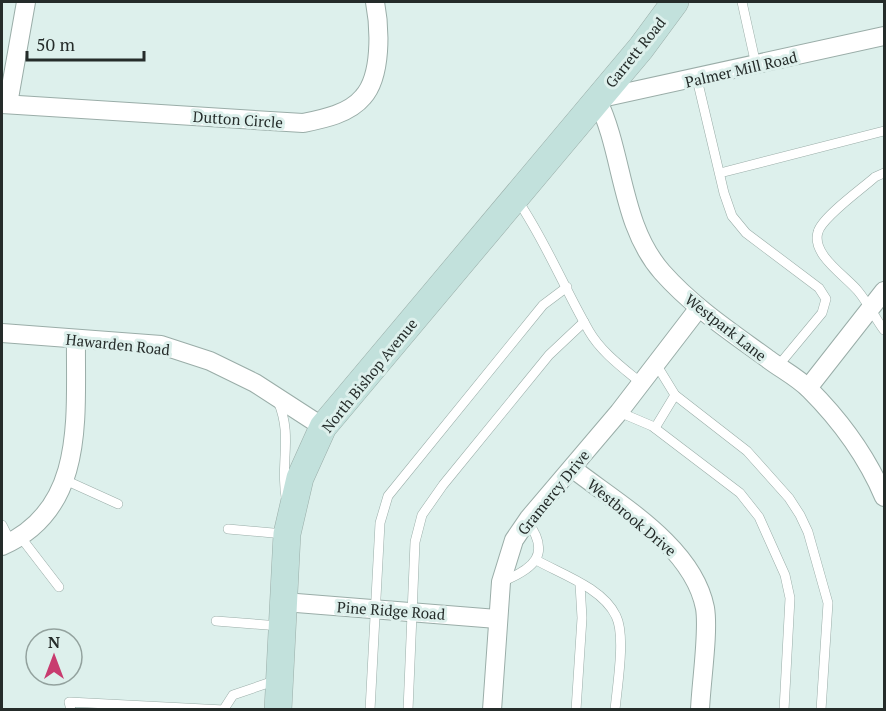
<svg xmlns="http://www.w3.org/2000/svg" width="886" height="711" font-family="'PT Serif',serif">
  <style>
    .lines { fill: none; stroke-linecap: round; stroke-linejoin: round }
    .lane-casing { stroke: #9aada8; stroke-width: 10 }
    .street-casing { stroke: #9aada8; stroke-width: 20 }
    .secondary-casing { stroke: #9aada8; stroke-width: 28 }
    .lane { stroke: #fff; stroke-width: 9 }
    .street { stroke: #fff; stroke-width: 18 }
    .secondary { stroke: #c2e1dc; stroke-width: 27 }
    .labels { text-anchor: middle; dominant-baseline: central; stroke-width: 6; stroke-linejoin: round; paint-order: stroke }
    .street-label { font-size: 15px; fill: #252c2a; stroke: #ddf0ec }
  </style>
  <rect width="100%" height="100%" fill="#ddf0ec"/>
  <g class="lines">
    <defs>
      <g id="lane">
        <polyline points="742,2 756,65"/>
        <polyline points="697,79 724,193 732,216 746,233 819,288 826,299 822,313 778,366"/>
        <polyline points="720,173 884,131"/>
        <path d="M884,173L875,177C863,188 822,217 818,232C811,255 846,276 858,291C868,303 875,318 884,330"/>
        <path d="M518,201C546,242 564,288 589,331C601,352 623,368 641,383"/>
        <polyline points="656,364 675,395 747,451 789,498 800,515 808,532 828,603 821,710"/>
        <path d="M278,401C293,437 280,461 286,497"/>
        <polyline points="619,412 652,426 740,493 759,517 785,575 790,598 784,710"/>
        <polyline points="655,428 675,395"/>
        <polyline points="65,480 118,504"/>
        <polyline points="2,525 10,541"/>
        <polyline points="228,529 284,534"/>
        <polyline points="19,535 59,587"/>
        <path d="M536,560C561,574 603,588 616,616C626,636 617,687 615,710"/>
        <path d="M501,582C534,569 552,554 527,521"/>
        <polyline points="216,621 280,626"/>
        <polyline points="224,709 233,695 277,680"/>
        <polyline points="71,710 69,702 224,710"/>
        <polyline points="370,710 380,523 388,496 543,305 567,287"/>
        <polyline points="408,710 415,542 422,515 443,485 549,355 584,322"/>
        <polyline points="576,710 582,618 580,584"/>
      </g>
      <g id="street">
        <path d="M884,36L597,99C624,154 620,224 662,272C693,307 731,332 768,359C781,369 797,377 809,389C839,419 867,457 884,497"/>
        <path d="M2,104L303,123C323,119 349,114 363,97C382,76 380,28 375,2"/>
        <polyline points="8,104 26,2"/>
        <polyline points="2,333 161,345 210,361 255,383 323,427"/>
        <polyline points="808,388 884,291"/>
        <path d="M572,468C618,504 693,546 705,608C709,632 701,683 700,710"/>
        <path d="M2,546C87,509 75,415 76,339"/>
        <polyline points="284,602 497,619"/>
        <polyline points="492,710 501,582 514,540 529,518 619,412 698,309"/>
      </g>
      <polyline id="secondary" points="278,710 287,534 300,478 323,427 641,48 675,2"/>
    </defs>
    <use href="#lane" class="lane-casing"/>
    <use href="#street" class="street-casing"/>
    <use href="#secondary" class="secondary-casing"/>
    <use href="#lane" class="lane"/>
    <use href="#street" class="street"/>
    <use href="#secondary" class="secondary"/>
  </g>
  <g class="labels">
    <g class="street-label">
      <text transform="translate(635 52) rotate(-51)">Garrett Road</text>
      <text transform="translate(741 69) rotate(-13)">Palmer Mill Road</text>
      <text transform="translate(238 119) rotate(4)">Dutton Circle</text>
      <text transform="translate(726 327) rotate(38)">Westpark Lane</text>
      <text transform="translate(118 344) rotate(6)">Hawarden Road</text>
      <text transform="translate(369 375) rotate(-51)">North Bishop Avenue</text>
      <text transform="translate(553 492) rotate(-51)">Gramercy Drive</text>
      <text transform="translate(632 517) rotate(40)">Westbrook Drive</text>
      <text transform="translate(391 610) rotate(4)">Pine Ridge Road</text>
    </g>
  </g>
  <rect width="886" height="711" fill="none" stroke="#252c2a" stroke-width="6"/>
  <g transform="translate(54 657)"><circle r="28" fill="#ddf0ec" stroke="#93a29e" stroke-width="1.5"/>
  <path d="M0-4.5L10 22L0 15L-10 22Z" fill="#c83c6f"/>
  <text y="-9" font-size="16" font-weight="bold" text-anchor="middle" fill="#252c2a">N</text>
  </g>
  <path d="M27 51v9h117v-9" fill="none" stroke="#252c2a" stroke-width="3"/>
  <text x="36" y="51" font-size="18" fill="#252c2a" stroke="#ddf0ec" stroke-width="4.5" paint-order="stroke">50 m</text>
</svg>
